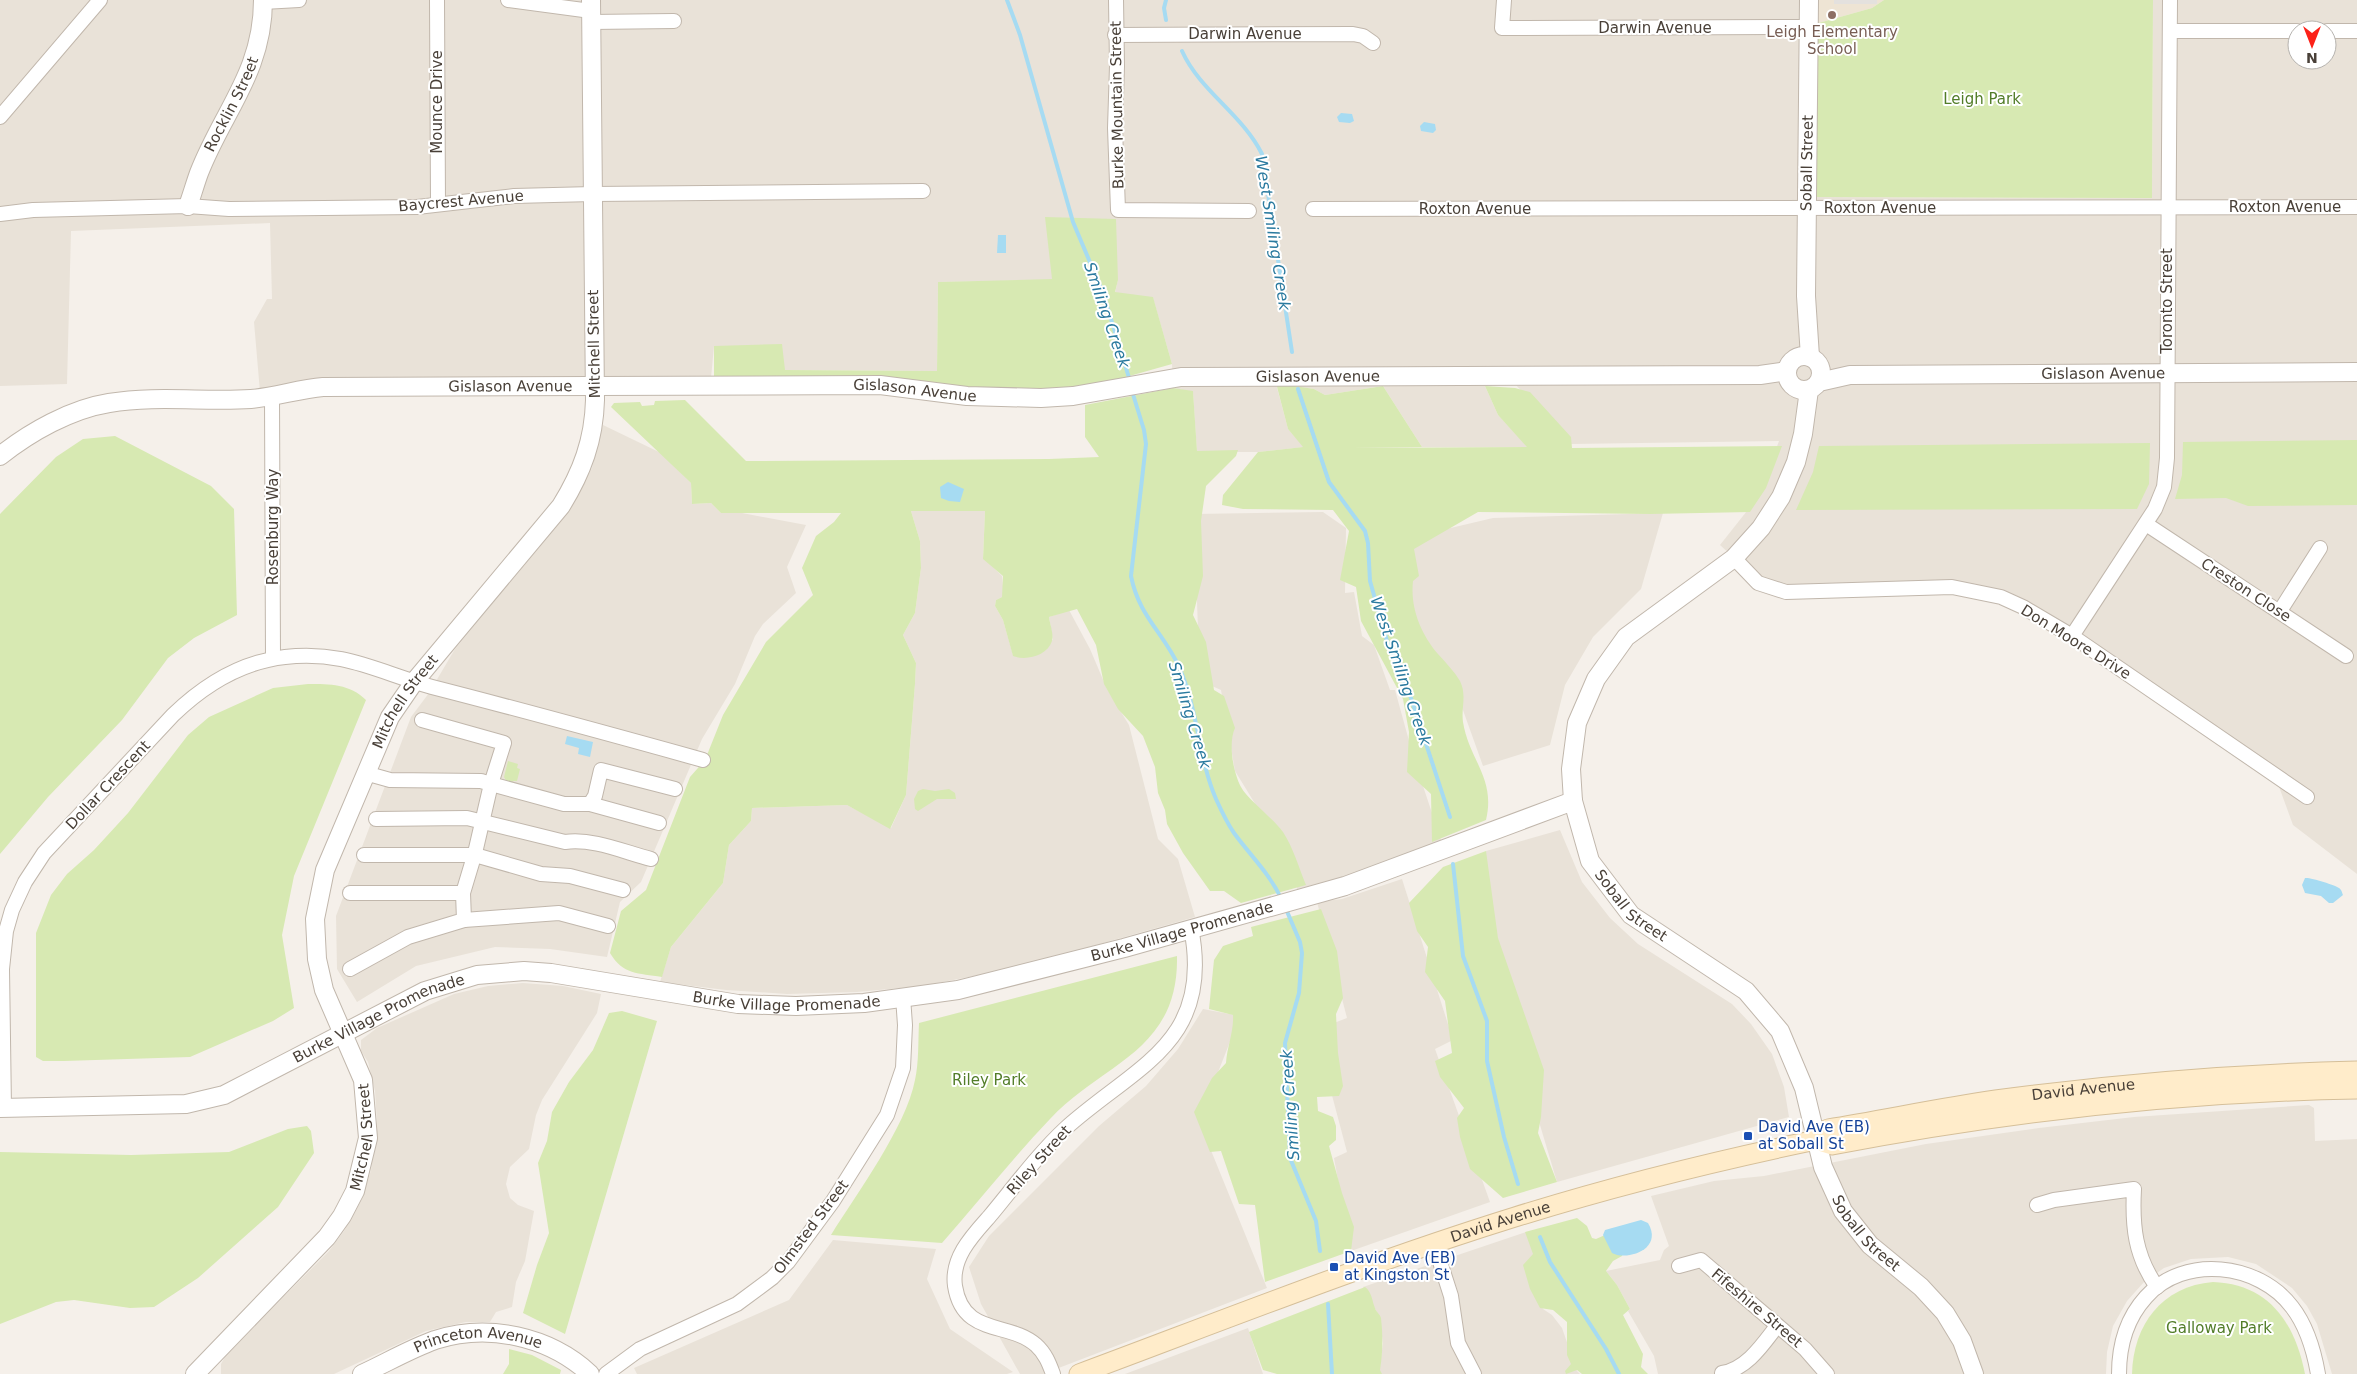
<svg xmlns="http://www.w3.org/2000/svg" width="2357" height="1374" font-family="'DejaVu Sans',sans-serif">
  <style>
    .residential { fill: #e9e2d8; fill-rule: evenodd }
    .education { fill: #eee4d4 }
    .green { fill: #d7e9b2 }
    .parking { fill: #e4e1de }
    .water { fill: #a6dbf2 }
    .lines { fill: none; stroke-linecap: round; stroke-linejoin: round }
    .stream { stroke: #a6dbf2; stroke-width: 4 }
    .minor-casing { stroke: #c1b7ac; stroke-width: 16 }
    .tertiary-casing { stroke: #c1b7ac; stroke-width: 20 }
    .secondary-casing { stroke: #d5bf99; stroke-width: 21 }
    .minor { stroke: #fff; stroke-width: 14 }
    .tertiary { stroke: #fff; stroke-width: 18 }
    .secondary { stroke: #ffecca; stroke-width: 19 }
    .education-dot { fill: #8d6e63; stroke: #fff; stroke-width: 2 }
    .transit-dot { fill: #1a4fb4; stroke: #fff; stroke-width: 2 }
    .labels { text-anchor: middle; dominant-baseline: central; stroke-width: 4; stroke-linejoin: round; paint-order: stroke }
    .street-label { font-size: 15px; fill: #494038; stroke: #fff }
    .education-label { font-size: 15px; fill: #785e54; stroke: #fff }
    .park-label { font-size: 15px; fill: #527d29; stroke: #fff }
    .transit-label { font-size: 15px; fill: #164399; stroke: #fff; text-anchor: start }
    .water-label { font-size: 16px; font-style: italic; fill: #2a7a9f; stroke: #fff }
  </style>
  <rect width="100%" height="100%" fill="#f5f0ea"/>
  <g class="residential">
    <path d="M0,0H1816L1812,197L2152,198L2153,0H2357V874L2293,825L2278,784L2072,636L1976,590H1777L1734,558L1720,545L1758,497L1779,441L1571,444L1515,384L1485,386L1498,415L1528,447H1422L1383,386L1325,395L1314,389L1276,384L1288,429L1304,447L1258,452H1197L1193,392L1173,388L1172,364L1153,298L1115,293L1118,279L938,282L937,371L784,370L714,346L711,378L329,377L302,380L297,384L260,392L254,322L267,299H272L270,223L71,231L67,384L0,386ZM2297,30H2327V60H2297Z"/>
    <polygon points="603,425 661,453 691,483 692,504 711,503 721,513 742,513 806,525 787,567 796,593 763,624 755,636 735,684 702,739 641,882 620,902 607,957 550,949 495,947 416,966 357,1002 337,969 336,916 411,717 429,693 455,649 572,506 592,468"/>
    <polygon points="911,511 985,511 983,557 1002,576 1004,596 996,600 995,606 1003,620 1013,655 1053,640 1049,617 1069,610 1090,649 1107,689 1129,725 1158,839 1178,859 1195,917 1015,968 922,986 857,992 787,994 726,990 660,982 671,947 723,883 729,845 751,821 752,808 847,805 891,828 906,795 915,684 916,663 903,635 915,613 921,568 920,541"/>
    <polygon points="1323,512 1346,528 1345,593 1354,592 1362,636 1374,645 1390,690 1395,690 1414,759 1443,846 1363,875 1298,891 1278,841 1235,771 1221,690 1212,686 1198,630 1194,514"/>
    <polygon points="1663,513 1641,589 1593,637 1565,685 1550,745 1483,766 1459,699 1424,644 1401,570 1404,539 1493,518"/>
    <polygon points="1560,830 1582,882 1610,918 1638,944 1732,1004 1751,1024 1772,1054 1784,1087 1789,1117 1557,1182 1537,1115 1507,975 1486,891 1486,851"/>
    <polygon points="1402,879 1453,1040 1435,1049 1490,1202 1351,1251 1334,1158 1347,1152 1329,1084 1326,1026 1347,1018 1317,902 1342,899"/>
    <polygon points="523,983 563,986 601,994 597,1013 542,1100 536,1115 529,1149 510,1167 506,1184 510,1198 518,1205 534,1211 525,1261 516,1282 512,1307 496,1312 490,1322 466,1322 426,1331 334,1374 221,1374 221,1364 226,1355 329,1251 344,1231 362,1199 371,1170 377,1122 375,1091 368,1062 361,1051 361,1040 377,1028 454,994 488,986"/>
    <polygon points="1203,1009 1240,1016 1199,1121 1267,1288 1043,1374 1020,1374 981,1304 969,1267 989,1236 1099,1126 1146,1086 1178,1049"/>
    <polygon points="2309,1105 2314,1108 2315,1141 2357,1139 2357,1374 2332,1374 2317,1324 2307,1306 2292,1288 2256,1264 2228,1257 2191,1259 2164,1268 2144,1282 2127,1301 2113,1326 2107,1352 2106,1374 1658,1374 1654,1356 1628,1311 1630,1309 1617,1285 1606,1271 1660,1260 1664,1250 1669,1246 1651,1196 1714,1181 1764,1176 1926,1144 2039,1128 2134,1117"/>
    <polygon points="1526,1232 1538,1260 1534,1288 1543,1309 1552,1315 1562,1328 1577,1371 1580,1374 1379,1374 1383,1343 1379,1316 1363,1287"/>
    <polygon points="833,1240 936,1249 927,1279 950,1329 1013,1372 1007,1374 637,1374 634,1368 789,1300"/>
    <polygon points="1248,1328 1263,1374 1125,1374"/>
  </g>
  <polygon class="education" points="1816,0 1884,0 1872,8 1815,24"/>
  <g class="green">
    <polygon points="1884,0 2153,0 2152,198 1812,197 1815,24 1872,8"/>
    <polygon points="1045,217 1116,219 1118,280 1115,292 1153,297 1172,364 1080,390 985,392 714,381 714,346 782,344 785,370 937,371 938,282 1052,279"/>
    <path d="M1276,383L1314,389L1325,395L1383,386L1422,447L1352,448L1527,447L1498,415L1485,386L1515,388L1530,392L1571,437L1572,448L1782,446L1766,488L1750,512L1650,514L1478,512L1414,549L1419,576L1413,581C1410,608 1421,634 1438,654C1446,663 1454,671 1460,681C1467,695 1461,708 1463,722C1469,760 1496,778 1486,820L1432,842L1431,794L1407,772L1409,732L1403,699L1361,621L1356,587L1340,580L1349,531L1333,510L1243,509L1222,505L1223,495L1258,452L1303,447L1288,429Z"/>
    <path d="M1173,388L1193,391L1197,451L1238,450L1236,456L1206,486L1201,521L1203,576L1193,615L1206,642L1214,690L1224,696L1235,728C1228,743 1233,772 1241,787C1248,800 1272,817 1283,832C1293,847 1299,868 1306,885L1241,903L1224,891H1210L1183,853L1167,824L1165,810L1158,793L1155,767L1143,736L1118,709L1104,684L1096,645L1077,609L1049,617C1050,624 1054,635 1052,641C1047,656 1026,661 1013,656L1003,620L995,606L996,600L1002,597L1003,576L983,559L985,511H911L920,541L921,568L915,613L903,635L916,663L915,684L906,795L890,829L847,805L752,808L751,821L729,845L723,883L671,947L662,977C638,973 623,975 610,953L621,911L646,890L690,777L705,760L723,715L766,642L813,595L802,568L816,536L834,522L841,513H721L711,503L692,504L691,483L611,407L614,403L640,402L642,406L654,405L655,401L685,400L746,461L1049,459L1099,457L1085,437V405Z"/>
    <polygon points="115,436 211,486 234,509 237,615 194,638 168,658 122,720 48,797 0,854 0,514 56,457 83,439"/>
    <polygon points="2357,440 2357,505 2248,506 2226,498 2175,499 2182,475 2183,442"/>
    <polygon points="2150,443 2149,484 2137,509 1796,510 1813,472 1819,446"/>
    <path d="M308,684C330,684 350,684 366,700L294,876L282,935L294,1008L273,1021L190,1057L64,1061H43L36,1057V933L51,895L67,874L94,850L128,813L188,735L209,717L273,688Z"/>
    <polygon points="508,761 518,764 517,768 520,769 517,781 513,781 512,783 507,782 504,777"/>
    <polygon points="923,789 935,791 949,789 955,793 956,799 937,799 918,811 915,809 914,799 918,791"/>
    <polygon points="1486,851 1498,938 1544,1070 1541,1117 1538,1133 1557,1182 1503,1198 1470,1169 1460,1137 1457,1118 1464,1108 1440,1077 1435,1061 1452,1053 1445,1001 1425,972 1428,947 1417,931 1409,903 1443,867"/>
    <path d="M1321,909L1337,951L1343,998L1336,1014L1338,1053L1343,1086L1339,1096L1317,1097L1318,1111L1333,1117L1336,1126V1140L1329,1146L1342,1193L1354,1227L1351,1251L1265,1282L1255,1205L1239,1204L1221,1151L1210,1152L1194,1112L1212,1078L1226,1063C1227,1047 1234,1031 1233,1015L1209,1009L1214,960L1223,946L1253,936L1251,927Z"/>
    <path d="M1177,956C1179,1052 1102,1063 1050,1119C1012,1159 978,1202 942,1243L831,1235C857,1193 906,1127 915,1080C919,1062 918,1042 919,1023Z"/>
    <polygon points="622,1011 657,1021 565,1334 523,1313 537,1265 549,1233 538,1163 547,1141 552,1112 569,1082 593,1050 609,1013"/>
    <polygon points="307,1126 311,1131 314,1153 278,1207 198,1278 154,1307 130,1308 74,1300 56,1302 0,1324 0,1152 131,1155 229,1152 288,1129"/>
    <polygon points="1577,1218 1587,1226 1592,1238 1596,1239 1605,1235 1623,1252 1622,1256 1613,1261 1606,1271 1617,1285 1630,1309 1623,1315 1643,1354 1641,1367 1648,1374 1582,1374 1577,1370 1566,1374 1565,1371 1571,1364 1567,1355 1567,1322 1553,1310 1540,1308 1530,1289 1523,1265 1533,1254 1525,1232"/>
    <path d="M2213,1282C2269,1284 2295,1323 2305,1374H2132C2133,1325 2162,1286 2213,1282Z"/>
    <path d="M1365,1287C1372,1292 1372,1301 1375,1308C1376,1312 1380,1314 1381,1318C1383,1335 1383,1352 1380,1370L1382,1374H1277L1263,1370L1249,1332Z"/>
    <polygon points="509,1349 532,1355 561,1370 560,1374 503,1374 509,1364"/>
  </g>
  <rect class="parking" x="1834" y="0" width="43" height="4"/>
  <g class="water">
    <polygon points="1341,113 1352,114 1354,121 1350,123 1339,122 1337,117"/>
    <polygon points="1424,122 1435,124 1436,130 1433,133 1421,131 1420,126"/>
    <polygon points="998,235 1006,235 1006,253 997,253"/>
    <polygon points="948,482 964,489 960,502 949,501 941,498 940,487"/>
    <polygon points="567,736 593,742 590,757 578,754 579,748 565,744"/>
    <path d="M2305,878C2310,877 2335,885 2339,888C2342,890 2342,893 2343,895L2333,903H2329L2321,896L2305,893L2302,885Z"/>
    <path d="M1641,1220L1648,1223C1664,1250 1626,1261 1612,1253L1603,1235L1605,1230Z"/>
  </g>
  <g class="lines">
    <g class="stream">
      <polyline points="1007,0 1020,35 1073,222 1103,293 1130,381"/>
      <polyline points="1166,20 1164,8 1166,0"/>
      <path d="M1182,51C1200,91 1242,114 1262,154L1292,352"/>
      <polyline points="1298,389 1329,482 1365,531 1368,543 1370,581 1387,641 1411,698 1450,817"/>
      <path d="M1132,391L1144,430L1146,444L1131,576C1139,617 1164,633 1179,667C1198,709 1198,757 1216,799C1221,810 1227,823 1234,833C1250,855 1269,873 1281,898"/>
      <polyline points="1453,864 1463,956 1487,1021 1487,1061 1504,1137 1518,1184"/>
      <polyline points="1286,909 1300,942 1302,953 1299,993 1285,1043 1290,1158 1316,1221 1320,1251"/>
      <polyline points="1540,1237 1550,1262 1606,1349 1619,1374"/>
      <polyline points="1328,1304 1332,1374"/>
    </g>
    <defs>
      <g id="minor">
        <polyline points="437,0 438,203"/>
        <polyline points="508,0 591,11"/>
        <polyline points="1116,0 1117,66 1115,128 1118,210 1249,211"/>
        <polyline points="1504,0 1502,28 1809,27"/>
        <polyline points="263,2 299,0"/>
        <polyline points="591,22 674,21"/>
        <polyline points="2170,31 2297,31"/>
        <polyline points="2327,31 2357,31"/>
        <polyline points="1115,35 1353,34 1363,36 1373,43"/>
        <polyline points="0,117 100,0"/>
        <polyline points="1313,209 2357,207"/>
        <polyline points="0,214 33,210 188,206 229,209 417,207 514,196 593,194 923,191"/>
        <polyline points="272,396 273,658"/>
        <polyline points="2146,524 2346,656"/>
        <polyline points="1734,558 1758,583 1786,592 1952,587 2001,597 2023,607 2072,636 2307,797"/>
        <polyline points="2280,611 2320,548"/>
        <polyline points="2072,636 2155,509 2164,487 2167,458 2170,0"/>
        <polyline points="422,720 504,743 491,784 564,804 590,804 595,796 601,770 675,789"/>
        <polyline points="590,804 659,823"/>
        <path d="M376,819L467,818L565,842C593,838 624,852 651,859"/>
        <polyline points="364,855 475,855 541,874 570,876 623,890"/>
        <polyline points="350,893 463,893"/>
        <polyline points="464,920 559,913 608,926"/>
        <polyline points="350,969 408,937 464,920 463,893 475,853 491,784 481,781 390,780 365,773"/>
        <path d="M4,1108L2,969L6,931L12,910L25,882L44,853L173,715C204,685 240,662 285,657C343,650 378,672 432,687C522,710 613,735 703,760"/>
        <path d="M2037,1205L2054,1200L2134,1189C2132,1226 2135,1256 2157,1287"/>
        <polyline points="1434,1243 1451,1296 1458,1343 1474,1374"/>
        <polyline points="1679,1266 1701,1260 1805,1349 1827,1374"/>
        <path d="M1722,1373C1747,1369 1763,1344 1777,1326"/>
        <polyline points="606,1374 640,1349 737,1304 772,1278 788,1262 833,1201 887,1115 903,1068 905,1025 903,997"/>
        <path d="M1053,1374C1049,1363 1045,1353 1036,1345C1009,1321 963,1337 955,1286C951,1258 972,1236 989,1217C1014,1187 1038,1154 1066,1128C1135,1066 1214,1043 1191,928"/>
        <path d="M2119,1374C2119,1345 2126,1319 2146,1297C2184,1254 2259,1263 2292,1307C2306,1325 2314,1351 2318,1374"/>
      </g>
      <g id="tertiary">
        <polyline points="1809,0 1806,296 1810,357"/>
        <path id="s1" d="M188,206C192,195 195,184 199,173C223,111 263,72 263,0"/>
        <circle cx="1804" cy="373" r="17"/>
        <path id="s2" d="M1819,382L1850,375L2357,372"/>
        <path id="s3" d="M1809,390L1803,434L1796,462L1781,497L1761,528L1734,558L1626,637L1596,679L1577,723L1571,769L1573,801L1590,861L1631,915L1746,991L1780,1031L1804,1088L1823,1167L1843,1211L1870,1245L1921,1287L1945,1313L1962,1341L1974,1374"/>
        <path id="s4" d="M0,456C30,432 71,409 109,403C156,395 204,402 251,399C275,397 299,389 323,387L880,385L967,396L1041,398L1073,396L1181,377L1760,375L1787,371"/>
        <path id="s5" d="M0,1108L186,1104L224,1095L425,991L477,975L524,971L551,973L738,1004L796,1006L864,1003L958,990L1124,948L1345,886L1573,801"/>
        <path id="s6" d="M195,1374L327,1237L342,1216L355,1191L368,1138L363,1080L324,990L317,959L315,919L325,870L390,717L414,682L561,506C582,472 594,440 595,400L591,0"/>
        <path id="s7" d="M362,1374C386,1363 410,1349 435,1340C488,1323 549,1336 590,1374"/>
      </g>
      <g id="secondary">
        <path d="M1816,1140L1832,1145C2005,1112 2181,1092 2357,1089"/>
        <path id="s8" d="M1079,1374C1224,1320 1367,1263 1515,1217C1614,1186 1715,1161 1816,1140L1828,1129C1884,1120 1940,1108 1996,1100C2115,1084 2236,1074 2357,1071"/>
      </g>
    </defs>
    <use href="#minor" class="minor-casing"/>
    <use href="#tertiary" class="tertiary-casing"/>
    <use href="#secondary" class="secondary-casing"/>
    <use href="#minor" class="minor"/>
    <use href="#tertiary" class="tertiary"/>
    <use href="#secondary" class="secondary"/>
  </g>
  <circle class="education-dot" cx="1832" cy="15" r="5"/>
  <g class="transit-dot">
    <rect x="1743" y="1131" width="10" height="10" rx="2.5"/>
    <rect x="1329" y="1262" width="10" height="10" rx="2.5"/>
  </g>
  <g class="labels">
    <g class="street-label">
      <text x="1655" y="28">Darwin Avenue</text>
      <text x="1245" y="34">Darwin Avenue</text>
      <text transform="translate(437 102) rotate(-90)">Mounce Drive</text>
      <text stroke="none"><textPath href="#s1" startOffset="111">Rocklin Street</textPath></text>
      <text transform="translate(1117 105) rotate(-91)">Burke Mountain Street</text>
      <text transform="translate(1807 163) rotate(-89)">Soball Street</text>
      <text transform="translate(461 201) rotate(-5)">Baycrest Avenue</text>
      <text x="2285" y="207">Roxton Avenue</text>
      <text x="1880" y="208">Roxton Avenue</text>
      <text x="1475" y="209">Roxton Avenue</text>
      <text transform="translate(2167 301) rotate(-90)">Toronto Street</text>
      <text transform="translate(594 344) rotate(-91)">Mitchell Street</text>
      <text stroke="none"><textPath href="#s2" startOffset="285">Gislason Avenue</textPath></text>
      <text stroke="none"><textPath href="#s4" startOffset="1335">Gislason Avenue</textPath></text>
      <text stroke="none"><textPath href="#s4" startOffset="525">Gislason Avenue</textPath></text>
      <text stroke="none"><textPath href="#s4" startOffset="930">Gislason Avenue</textPath></text>
      <text transform="translate(273 527) rotate(-90)">Rosenburg Way</text>
      <text transform="translate(2246 590) rotate(33)">Creston Close</text>
      <text transform="translate(2076 642) rotate(32)">Don Moore Drive</text>
      <text stroke="none"><textPath href="#s6" startOffset="764">Mitchell Street</textPath></text>
      <text transform="translate(108 785) rotate(-47)">Dollar Crescent</text>
      <text stroke="none"><textPath href="#s3" startOffset="624">Soball Street</textPath></text>
      <text stroke="none"><textPath href="#s5" startOffset="1222">Burke Village Promenade</textPath></text>
      <text stroke="none"><textPath href="#s5" startOffset="818">Burke Village Promenade</textPath></text>
      <text stroke="none"><textPath href="#s5" startOffset="398">Burke Village Promenade</textPath></text>
      <text stroke="none"><textPath href="#s8" startOffset="1049">David Avenue</textPath></text>
      <text stroke="none"><textPath href="#s6" startOffset="299">Mitchell Street</textPath></text>
      <text transform="translate(1039 1160) rotate(-48)">Riley Street</text>
      <text stroke="none"><textPath href="#s8" startOffset="448">David Avenue</textPath></text>
      <text transform="translate(811 1227) rotate(-53)">Olmsted Street</text>
      <text stroke="none"><textPath href="#s3" startOffset="1044">Soball Street</textPath></text>
      <text transform="translate(1757 1308) rotate(40)">Fifeshire Street</text>
      <text stroke="none"><textPath href="#s7" startOffset="124">Princeton Avenue</textPath></text>
    </g>
    <g class="education-label">
      <text x="1832" y="32">Leigh Elementary<tspan x="1832" dy="17">School</tspan></text>
    </g>
    <g class="park-label">
      <text x="1982" y="99">Leigh Park</text>
      <text x="989" y="1080">Riley Park</text>
      <text x="2219" y="1328">Galloway Park</text>
    </g>
    <g class="transit-label">
      <text x="1758" y="1127">David Ave (EB)<tspan x="1758" dy="17">at Soball St</tspan></text>
      <text x="1344" y="1258">David Ave (EB)<tspan x="1344" dy="17">at Kingston St</tspan></text>
    </g>
    <g class="water-label">
      <text transform="translate(1273 233) rotate(81)">West Smiling Creek</text>
      <text transform="translate(1107 315) rotate(71)">Smiling Creek</text>
      <text transform="translate(1401 671) rotate(71)">West Smiling Creek</text>
      <text transform="translate(1190 715) rotate(73)">Smiling Creek</text>
      <text transform="translate(1290 1105) rotate(-94)">Smiling Creek</text>
    </g>
  </g>
  <g transform="translate(2312 45) rotate(180)"><circle r="24" fill="#ffffff" stroke="#b6b3af"/>
  <path d="M0-4L9 19L0 12L-9 19Z" fill="#fc2219"/>
  <text y="-8" font-size="14" font-weight="bold" text-anchor="middle" fill="#494038">N</text>
  </g>
</svg>
